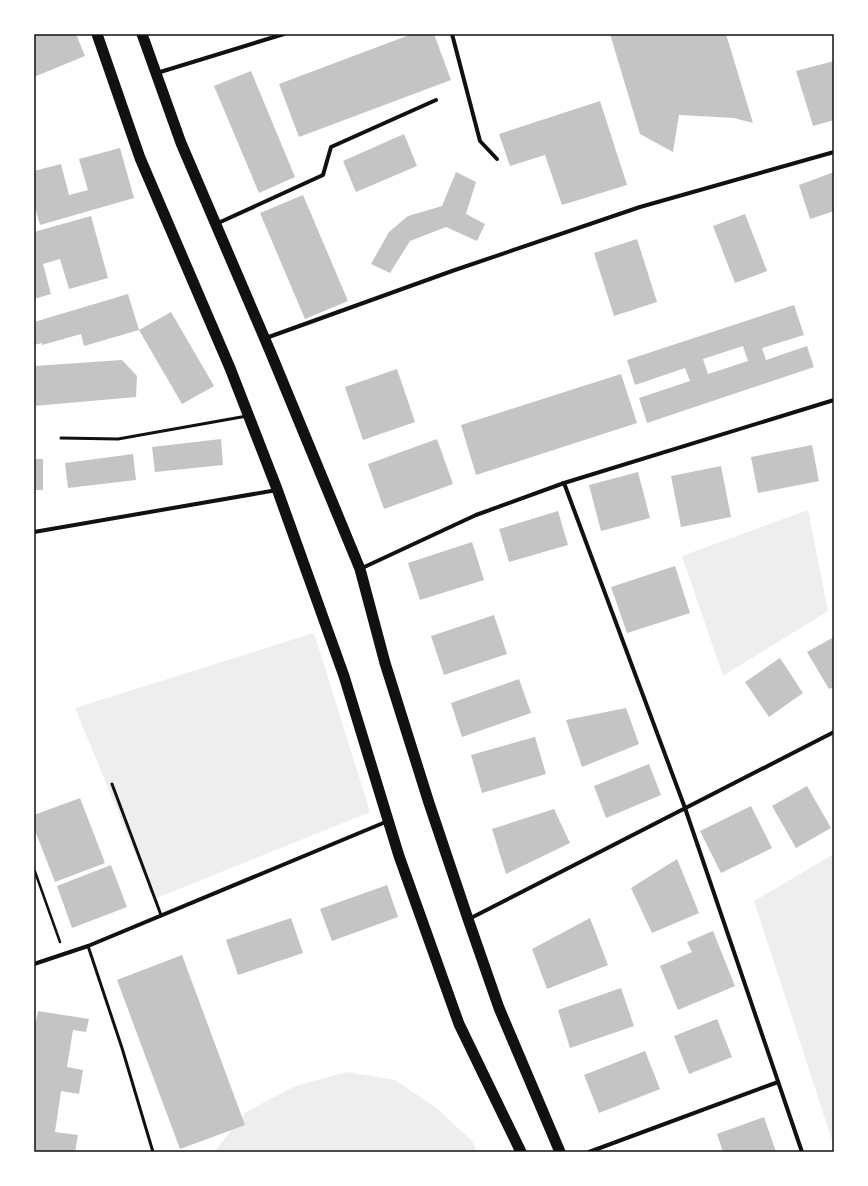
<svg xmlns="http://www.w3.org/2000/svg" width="868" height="1186" font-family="'Sofia Sans Condensed',sans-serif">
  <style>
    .green { fill: #eee }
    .building { fill: #c4c4c4; fill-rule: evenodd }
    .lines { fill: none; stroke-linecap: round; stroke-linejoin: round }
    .path { stroke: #111; stroke-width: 2.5 }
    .service { stroke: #111; stroke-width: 3 }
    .minor { stroke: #111; stroke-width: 4 }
    .trunk { stroke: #111; stroke-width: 11 }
    .neatline { fill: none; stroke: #111; stroke-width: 1.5 }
  </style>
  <rect width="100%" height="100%" fill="#fff"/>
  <g class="green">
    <polygon points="808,510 828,611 723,676 682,556"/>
    <polygon points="314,633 370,812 154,899 75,708"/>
    <polygon points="834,854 834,1146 754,901"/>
    <polygon points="346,1072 395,1080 435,1107 472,1141 477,1152 214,1152 246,1112 293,1087"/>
  </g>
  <g class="building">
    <polygon points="34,34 76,34 85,56 34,77"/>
    <polygon points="412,34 434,34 451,80 299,137 279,84"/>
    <polygon points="610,34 726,34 753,123 734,118 679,115 673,152 640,134"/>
    <polygon points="834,61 834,120 813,126 796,71"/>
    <polygon points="251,71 295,177 259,193 214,86"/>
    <polygon points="600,101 627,185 562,205 545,155 510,166 499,134"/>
    <polygon points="404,134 417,166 356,192 343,161"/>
    <polygon points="120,148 134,198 40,225 34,204 34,171 61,164 69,195 88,190 79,159"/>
    <polygon points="456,172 476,182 466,214 485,224 477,241 446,227 410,241 390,273 371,264 389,232 408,216 442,206"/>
    <polygon points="834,172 834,211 810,219 799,185"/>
    <polygon points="303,195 348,301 305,319 260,213"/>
    <polygon points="745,214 767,271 735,283 713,226"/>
    <polygon points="91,216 108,278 69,289 60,259 43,264 51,294 34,299 34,232"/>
    <polygon points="637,239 657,302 614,316 594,253"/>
    <polygon points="128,294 139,330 84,346 81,334 42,345 42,343 34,345 34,322"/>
    <path d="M794,305L804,335L762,348L766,360L807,346L814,367L647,423L639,398L690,381L685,368L635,385L627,360ZM743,346L748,361L708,374L703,359Z"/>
    <polygon points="171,312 214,386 182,404 139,330"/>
    <polygon points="122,360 137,376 136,397 34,406 34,366"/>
    <polygon points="397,369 415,422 363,440 345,387"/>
    <polygon points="621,374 637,423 476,475 461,425"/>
    <polygon points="221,439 223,465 155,472 152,447"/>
    <polygon points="437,439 453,484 384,509 368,464"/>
    <polygon points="812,445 819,481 758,493 751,457"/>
    <polygon points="133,454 136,480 68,488 65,463"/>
    <rect x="34" y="459" width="9" height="31"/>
    <polygon points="721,466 731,517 681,527 671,476"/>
    <polygon points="638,472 650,518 601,531 589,485"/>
    <polygon points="558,511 568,545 509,562 499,529"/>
    <polygon points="472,542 484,580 420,600 408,563"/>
    <polygon points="675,566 690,613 627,633 611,587"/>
    <polygon points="494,615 507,654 444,675 431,636"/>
    <polygon points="834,637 834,687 829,689 807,652"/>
    <polygon points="780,658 803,693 769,717 745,682"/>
    <polygon points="519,679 531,713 462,737 451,703"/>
    <polygon points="626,708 639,744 582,767 566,720"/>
    <polygon points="535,737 546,774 482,793 471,755"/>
    <polygon points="649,764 661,795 606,818 594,786"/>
    <polygon points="807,786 831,828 796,848 772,806"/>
    <polygon points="80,798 105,863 55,882 34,828 34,815"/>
    <polygon points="751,806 772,848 721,873 700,831"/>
    <polygon points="554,809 570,843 506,874 492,829"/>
    <polygon points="677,859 699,913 652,933 631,888"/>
    <polygon points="111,865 127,907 72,928 57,886"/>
    <polygon points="387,885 398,917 332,941 320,909"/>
    <polygon points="291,918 303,953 238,975 226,940"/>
    <polygon points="590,918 608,965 547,989 532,949"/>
    <polygon points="713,931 735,986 678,1010 660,966 692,952 687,942"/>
    <polygon points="182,955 245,1125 180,1149 117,980"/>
    <polygon points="621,988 634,1026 570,1048 558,1010"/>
    <polygon points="38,1011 89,1019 86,1032 73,1030 67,1067 83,1070 79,1094 61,1091 55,1132 78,1135 75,1152 34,1152 34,1032"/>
    <polygon points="717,1019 732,1057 689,1074 674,1036"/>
    <polygon points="645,1051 660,1089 599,1113 584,1075"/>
    <polygon points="764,1117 776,1152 723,1152 717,1134"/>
  </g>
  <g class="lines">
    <polyline class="path" points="34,869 60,942"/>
    <g class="service">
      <polyline points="61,438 118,439 247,416"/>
      <polyline points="112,784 161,915"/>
      <polyline points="88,946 122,1048 153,1152"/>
    </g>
    <g class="minor">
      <polyline points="452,34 480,141 497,159"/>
      <polyline points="157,73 284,34"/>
      <polyline points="216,224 323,175 331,147 436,100"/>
      <polyline points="266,338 452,271 640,207 834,152"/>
      <polyline points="564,483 685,808 802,1152"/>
      <polyline points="34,532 277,490"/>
      <polyline points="360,569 476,515 564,483 834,400"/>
      <polyline points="469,919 834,732"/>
      <polyline points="34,964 88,946 388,821"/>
      <polyline points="589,1152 778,1082"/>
    </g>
    <g class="trunk">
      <polyline points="97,34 140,158 230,368 277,489 344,676 399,856 459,1024 521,1152"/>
      <polyline points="142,34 181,143 270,351 360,569 385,663 429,803 468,919 499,1008 560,1152"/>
    </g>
  </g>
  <rect width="868" height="1186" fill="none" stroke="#ffffff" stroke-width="70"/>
  <rect x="35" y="35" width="798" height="1116" class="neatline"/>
</svg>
